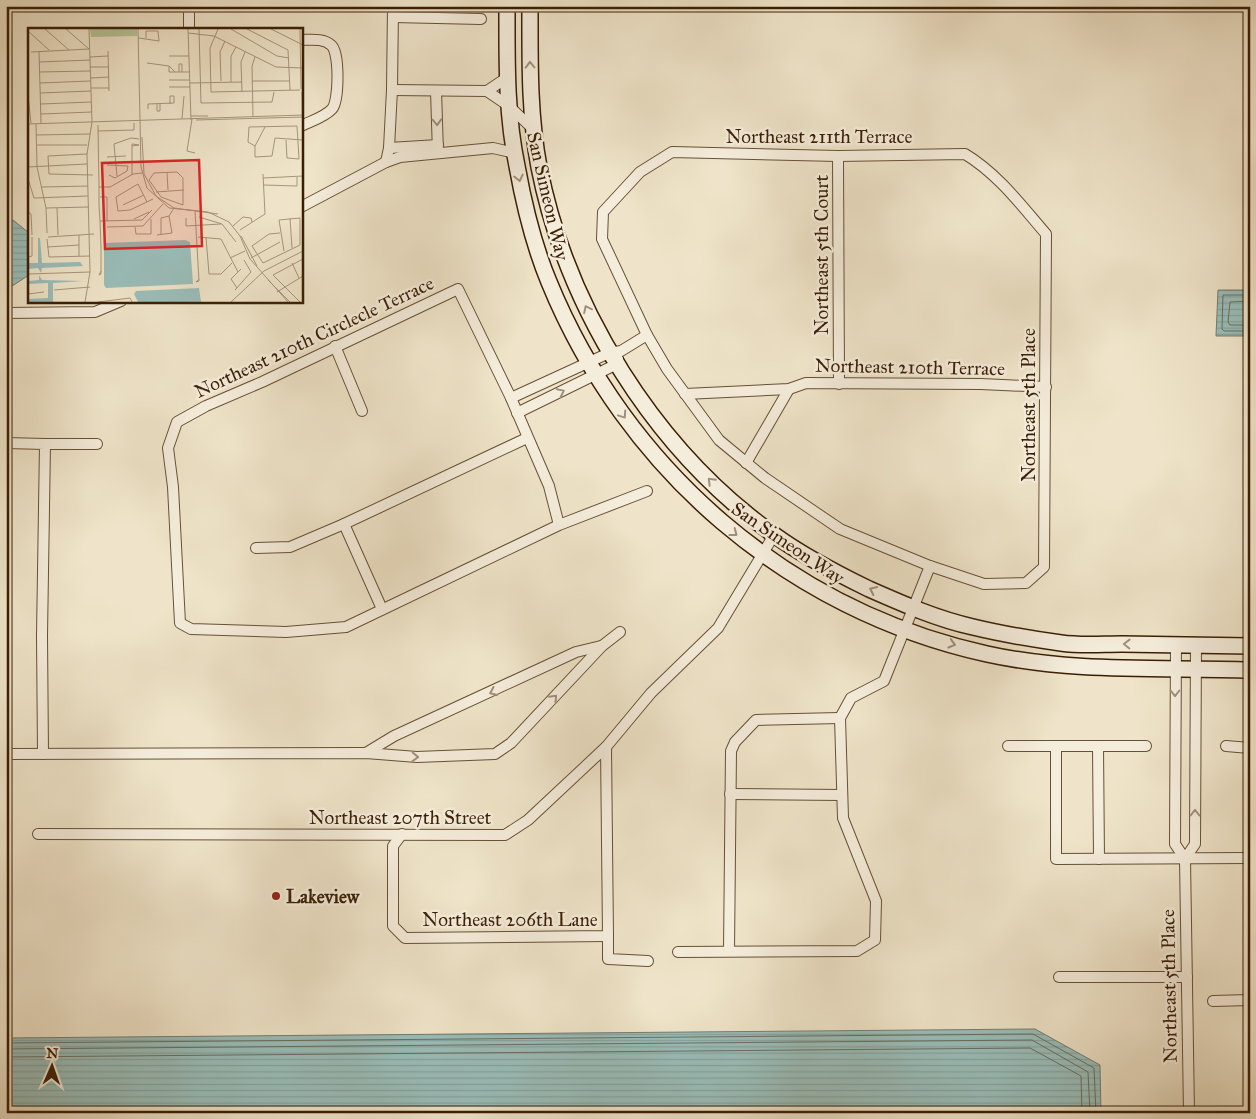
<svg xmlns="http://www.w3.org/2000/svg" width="1256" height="1119" font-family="'IM FELL Great Primer',serif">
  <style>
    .water { fill: url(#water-rules); stroke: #747e71 }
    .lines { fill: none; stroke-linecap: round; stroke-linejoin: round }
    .shore { stroke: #6a6e5f; stroke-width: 1 }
    .street-casing { stroke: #675035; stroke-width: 12 }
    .secondary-casing { stroke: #3a1e04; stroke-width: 18 }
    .street { stroke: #f5eddc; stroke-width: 10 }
    .secondary { stroke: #f5eddc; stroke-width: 15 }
    .oneway { stroke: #a1907b }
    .poi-dot { fill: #8f2418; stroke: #f5eddc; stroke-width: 2 }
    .labels { text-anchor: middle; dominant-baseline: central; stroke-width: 5; stroke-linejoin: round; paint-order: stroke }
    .street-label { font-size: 19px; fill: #3a1e04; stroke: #f5eddc }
    .poi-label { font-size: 19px; font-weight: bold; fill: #3a1e04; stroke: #f5eddc; text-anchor: start }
    .inset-road { fill: none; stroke: #a7957a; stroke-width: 1 }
    .view { fill: #d62828; fill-opacity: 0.15; stroke: #d62828; stroke-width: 2.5 }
    .inset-edge { fill: none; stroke: #3a1e04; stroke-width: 2.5 }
  </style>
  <defs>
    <pattern id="water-rules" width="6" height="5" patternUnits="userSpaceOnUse" patternTransform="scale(1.25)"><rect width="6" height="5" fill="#9abeba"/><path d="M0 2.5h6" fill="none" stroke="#85a39e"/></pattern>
  </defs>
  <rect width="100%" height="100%" fill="#efe4c9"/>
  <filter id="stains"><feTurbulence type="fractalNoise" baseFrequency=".004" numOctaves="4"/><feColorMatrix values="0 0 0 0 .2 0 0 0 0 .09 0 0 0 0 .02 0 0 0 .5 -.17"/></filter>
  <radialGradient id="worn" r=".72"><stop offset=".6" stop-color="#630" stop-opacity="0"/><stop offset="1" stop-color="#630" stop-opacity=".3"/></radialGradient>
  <g class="water">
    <polygon points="9,219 13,220 29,233 29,275 6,290 6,220"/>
    <polygon points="1218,290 1250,290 1250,336 1216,336"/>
    <polygon points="1035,1029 1100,1065 1101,1113 6,1113 6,1038"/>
  </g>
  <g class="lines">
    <g class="shore">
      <polyline points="1250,295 1223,295 1222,329 1224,331 1250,331"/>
      <polyline points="1250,301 1230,302 1228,322 1230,325 1250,325"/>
      <polyline points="6,1043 1033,1034 1094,1068 1096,1113"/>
      <polyline points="6,1049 1032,1040 1088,1072 1090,1113"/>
      <polyline points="6,1057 1030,1048 1081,1076 1082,1113"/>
    </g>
    <defs>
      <g id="street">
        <polyline points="186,6 189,12 189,29"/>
        <polyline points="393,17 481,19"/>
        <path d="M301,40C311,40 323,38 331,45C340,52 339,101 332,109C325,117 311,121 301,126"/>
        <polyline points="392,90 487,91 509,106 534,130"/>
        <polyline points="436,91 438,153"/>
        <polyline points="487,91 508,77"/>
        <polyline points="389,148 438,145"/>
        <path d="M672,152L838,156L965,154C998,174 1021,205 1046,234L1044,567L1026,583L984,584L930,566L840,529L765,478L719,440L667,369L647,335L602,239L603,212L640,172Z"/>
        <polyline points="838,156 839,384"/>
        <polyline points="386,162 389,148 392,90 393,6"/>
        <polyline points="301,207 386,162 400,157 493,148 515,153"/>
        <polyline points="6,313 95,312 121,301"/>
        <polyline points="335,346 362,411"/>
        <polyline points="685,394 789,389 806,383 981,384 1046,387"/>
        <polyline points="511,398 609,353 621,351 647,335"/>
        <polyline points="517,413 617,364 618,359"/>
        <polyline points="6,443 45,444 42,636 43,754"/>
        <polyline points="45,444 97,444"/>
        <polyline points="746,463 789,389"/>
        <polyline points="344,524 382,609"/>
        <polyline points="559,525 549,486 511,398 458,289 262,382 206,406 177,422 168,448 173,487 180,623 191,629 286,632 346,627 559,525 647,491"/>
        <polyline points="256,548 290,547 344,524 527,438"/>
        <polyline points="1176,645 1175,844 1185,859 1189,1113"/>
        <polyline points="1008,746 1146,746"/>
        <polyline points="1056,746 1056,859 1250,858"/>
        <polyline points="1098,746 1099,859"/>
        <polyline points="1226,746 1250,748"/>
        <polyline points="366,753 394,736 576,652 601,646"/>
        <polyline points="6,754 366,753 417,757 495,754 511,743 602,646 620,632"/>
        <polyline points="730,794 841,795"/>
        <polyline points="38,834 505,835 528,820 606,747 651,693 718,628 774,535"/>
        <polyline points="402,834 393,846 393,926 405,938 608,936 606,747"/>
        <polyline points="1185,859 1195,844 1196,645"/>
        <polyline points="608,936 608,959 648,961"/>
        <polyline points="729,951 731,751 735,742 756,720 840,718"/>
        <polyline points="678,952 857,951 875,940 876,901 843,818 840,718 851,698 884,681 930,566"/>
        <polyline points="1059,977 1187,977"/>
        <polyline points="1213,1001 1250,1000"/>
      </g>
      <g id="secondary">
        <path d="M507,6C507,60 506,114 517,166C524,205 534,246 549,282C626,470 788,610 987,654C1073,673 1162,667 1250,670"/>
        <path d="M530,6C530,60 529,114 539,167C567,309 655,450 773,534C803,556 836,573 869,589C903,604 937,619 973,627C1002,634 1032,639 1061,643C1081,646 1102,644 1122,644C1164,645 1207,645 1250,646"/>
      </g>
    </defs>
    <use href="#street" class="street-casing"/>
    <use href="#secondary" class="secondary-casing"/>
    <use href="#street" class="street"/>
    <use href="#secondary" class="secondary"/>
  </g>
  <defs><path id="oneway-chevron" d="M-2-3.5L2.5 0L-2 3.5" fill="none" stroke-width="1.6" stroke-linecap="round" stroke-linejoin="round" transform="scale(1.25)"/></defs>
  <g class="oneway">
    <use href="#oneway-chevron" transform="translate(530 65) rotate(-91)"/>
    <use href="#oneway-chevron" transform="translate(437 122) rotate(88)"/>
    <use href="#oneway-chevron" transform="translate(519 178) rotate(77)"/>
    <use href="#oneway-chevron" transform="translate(587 309) rotate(-116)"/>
    <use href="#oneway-chevron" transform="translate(561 392) rotate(-26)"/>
    <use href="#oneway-chevron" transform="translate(623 415) rotate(56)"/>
    <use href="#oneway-chevron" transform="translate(711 481) rotate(-135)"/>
    <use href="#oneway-chevron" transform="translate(734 533) rotate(37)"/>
    <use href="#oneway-chevron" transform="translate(873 590) rotate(-155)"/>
    <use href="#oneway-chevron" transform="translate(952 644) rotate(16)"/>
    <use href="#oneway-chevron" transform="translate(1127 644) rotate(-179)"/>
    <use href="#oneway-chevron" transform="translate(493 692) rotate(156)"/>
    <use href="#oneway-chevron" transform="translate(1175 693) rotate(90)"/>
    <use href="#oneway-chevron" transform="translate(554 698) rotate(-47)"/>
    <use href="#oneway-chevron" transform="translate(415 757) rotate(2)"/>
    <use href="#oneway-chevron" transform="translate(1195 813) rotate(-90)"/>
  </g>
  <circle class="poi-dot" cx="276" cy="896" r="5"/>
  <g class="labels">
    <g class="street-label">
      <text x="819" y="136">Northeast 211th Terrace</text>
      <text transform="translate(548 196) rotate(77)">San Simeon Way</text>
      <text transform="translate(821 255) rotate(-90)">Northeast 5th Court</text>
      <text transform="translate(314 337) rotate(-25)">Northeast 210th Circlecle Terrace</text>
      <text transform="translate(910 367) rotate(1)">Northeast 210th Terrace</text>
      <text transform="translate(1028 405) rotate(-90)">Northeast 5th Place</text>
      <text transform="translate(788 543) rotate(34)">San Simeon Way</text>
      <text x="400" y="817">Northeast 207th Street</text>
      <text x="510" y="919">Northeast 206th Lane</text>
      <text transform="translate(1169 986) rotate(-91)">Northeast 5th Place</text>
    </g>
    <g class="poi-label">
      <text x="286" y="896">Lakeview</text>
    </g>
  </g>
  <g transform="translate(28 28)">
    <rect width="275" height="275" fill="#efe4c9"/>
    <path d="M62,1H109V8L63,9Z" fill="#b6c599"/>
    <path d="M10,210H12L14,235L52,234L55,238L14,240L13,245L10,240L0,241V235H10ZM157,212L162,214L165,256L78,260L76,257V215ZM11,247L14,252L55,253L25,255V274H0V271L20,270V255L0,256V253L11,252ZM171,260L173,274H110L106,266L108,263Z" fill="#9abeba"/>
    <path class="inset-road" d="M17,1L41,22M38,1L61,21M110,1L113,139L119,160L141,180L180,184L201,194L212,208L222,231L260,274M160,1L163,92M171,1L173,75L244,74L246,64M190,1L182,20L183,64L272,62M203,1L249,28L261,30M219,1L260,22L262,62M243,1L275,17M272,1L273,61M0,3L21,22M160,5L186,8L248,39L275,40M111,10L131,13L130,3H118V10M80,23L81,63M3,24L61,21M11,24L13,95M141,28H161M62,29L80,28M11,34L62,32M119,35L141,38L147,44M141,38V44H161M62,39H81M11,44L62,43M151,44V36H154V44M63,50L81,49M141,52H161M193,53L192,24L197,13M224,53H262M203,54V28L208,19M12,55L62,53M162,55L214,54M141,59H162M63,60H81M214,64L213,34L217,24M274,64L275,119M12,65L63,63M0,67L3,95M13,76L63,74M129,76V83H132V76M120,81V76L146,75V68H142V76M13,86L64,84M163,88H180M225,89L224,38L227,29M154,91L156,68M164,91L159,123L167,125M168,92L275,89M0,96L275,87M8,96L9,139L18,180L19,205M70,97L71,159M237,99L227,118V129L244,128L247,110L275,112M70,103L106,102V95M8,107L62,106M114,109L116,146L128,168L146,180L190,186M9,117H59M104,118L111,117L104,116V147M227,118L220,114L221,99L269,98L271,131L259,130L258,112M59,126L20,128L21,146L65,147M79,129L98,128M79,137L100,138L99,143L87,150L81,147M0,139L59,136M149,144L155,150V177L133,169L121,152L126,145ZM139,145L140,162M89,148L86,116L103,110L111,111M235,150L275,148M0,151L6,170L60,168M236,157L269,158V149M14,159L60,158M128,164L156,162M72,169H79V193M119,174L110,156L88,169L90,183L102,182L125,171M95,177L116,167M18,180L61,179M29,180L30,207M167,183L171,253L168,254L171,251M0,184L3,186L4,207M171,189L194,196L208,214M158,190V198L193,196M262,190L264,220M106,191L121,184M72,193L114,192L124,182M205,198L215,189L223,190L224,194M79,199L115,198L135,176M107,199L108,206H123V191M212,202L237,186L235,146M252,205L241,206L224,218L235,235L272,217V190L251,192L256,223M51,207V228M129,207L144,205L141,188L146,180M133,207V190L141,188M213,208L229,238M20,209L66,206M170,209L193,211L210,244M178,209L181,246H193L204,235M19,211L21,229L62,228M19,219L51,217M0,229L4,228V209M202,230L217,223M223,230L252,214M264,235L271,250M73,243L71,247L73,246V219L72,193L71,176V159H82L105,146L114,145M0,246L62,244M240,252L262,274M209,260L203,251L213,241M26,262L62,259M207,262L223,244L216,232M249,264L275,248M0,266L16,264M57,274L62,244L59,126L64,94L61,1M70,274L102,270L104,274M203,274L236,243L275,223M272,274L245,247L275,231"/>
    <path class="view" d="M171,132L174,218L77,221L74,135Z"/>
    <rect width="275" height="275" class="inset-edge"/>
  </g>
  <rect width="1256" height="1119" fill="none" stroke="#efe4c9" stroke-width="25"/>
  <rect x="8" y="8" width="1241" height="1104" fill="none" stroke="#3a1e04" stroke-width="2.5"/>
  <rect x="12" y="12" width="1231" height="1094" fill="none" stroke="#3a1e04"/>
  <g transform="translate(52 1066) rotate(2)" stroke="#f5eddc" stroke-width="4" paint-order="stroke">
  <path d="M0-4L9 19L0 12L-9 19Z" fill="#3a1e04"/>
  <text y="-8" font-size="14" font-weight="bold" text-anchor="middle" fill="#3a1e04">N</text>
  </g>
  <rect width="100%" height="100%" filter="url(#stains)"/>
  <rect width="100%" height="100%" fill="url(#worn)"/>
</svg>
